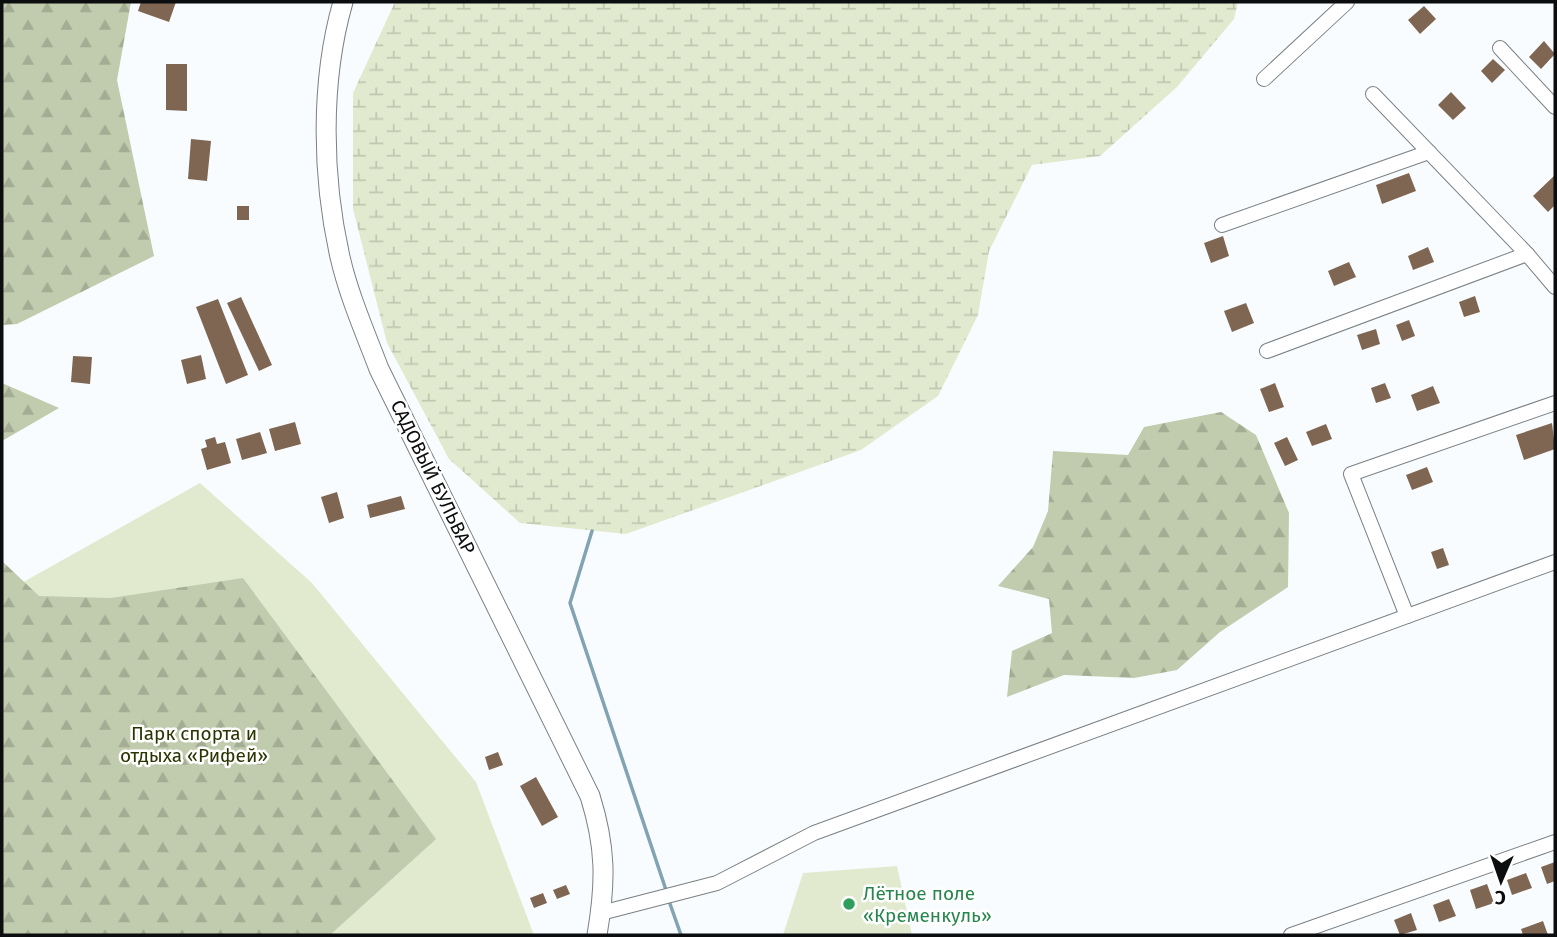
<svg xmlns="http://www.w3.org/2000/svg" width="1557" height="937" font-family="'Fira Sans',sans-serif">
  <style>
    .green { fill: #e1eacf }
    .forest { fill: url(#forest-firs) }
    .wetland { fill: url(#wetland-marsh) }
    .lines { fill: none; stroke-linecap: round; stroke-linejoin: round }
    .stream { stroke: #82a4b2; stroke-width: 3.5 }
    .building { fill: #7f6653 }
    .street-casing { stroke: #7a8085; stroke-width: 16 }
    .secondary-casing { stroke: #7a8085; stroke-width: 21 }
    .street { stroke: #fff; stroke-width: 14 }
    .secondary { stroke: #fff; stroke-width: 19 }
    .leisure-dot { fill: #2e9e5b; stroke: #fff; stroke-width: 2.5 }
    .labels { text-anchor: middle; dominant-baseline: central; stroke-width: 5; stroke-linejoin: round; paint-order: stroke }
    .street-label { font-size: 19px; fill: #0b0d0f; stroke: #fff }
    .park-label { font-size: 19px; fill: #2a3502; stroke: #fff }
    .leisure-label { font-size: 19px; fill: #27864d; stroke: #fff; text-anchor: start }
  </style>
  <defs>
    <pattern id="forest-firs" width="22" height="20" patternUnits="userSpaceOnUse" patternTransform="scale(1.75)"><rect width="22" height="20" fill="#c1cbad"/><path d="M5 1l3.5 6h-7zM16 11l3.5 6h-7z" fill="#a4ad94"/></pattern>
    <pattern id="wetland-marsh" width="20" height="14" patternUnits="userSpaceOnUse" patternTransform="scale(1.75)"><rect width="20" height="14" fill="#e1eacf"/><path d="M1 5h8M5 5V1M11 12h8M15 12V8" fill="none" stroke="#c0c8b1"/></pattern>
  </defs>
  <rect width="100%" height="100%" fill="#f9fcfe"/>
  <g class="green">
    <polygon points="200,483 312,583 476,782 534,935 2,935 2,594"/>
    <polygon points="897,866 912,935 783,935 803,873"/>
  </g>
  <g class="forest">
    <polygon points="2,2 131,2 117,80 154,256 17,324 2,325"/>
    <polygon points="2,383 59,408 2,441"/>
    <polygon points="1221,412 1256,435 1289,513 1288,587 1220,632 1177,670 1134,678 1064,675 1007,697 1012,651 1052,633 1049,599 998,586 1033,547 1048,511 1053,451 1128,455 1144,427"/>
    <polygon points="2,561 39,596 111,598 243,578 436,839 330,935 2,935"/>
  </g>
  <polygon class="wetland" points="395,2 1238,2 1234,19 1177,87 1100,156 1032,165 989,251 978,315 938,396 861,450 626,534 520,523 449,459 387,343 353,209 353,93"/>
  <g class="lines">
    <g class="stream">
      <polyline points="592,531 570,603 667,893"/>
      <polyline points="669,901 681,935"/>
    </g>
  </g>
  <g class="building">
    <polygon points="141,2 176,2 169,22 138,11"/>
    <polygon points="1424,6 1436,19 1420,34 1408,20"/>
    <polygon points="1544,41 1555,54 1541,69 1529,57"/>
    <polygon points="1493,59 1505,70 1492,83 1481,71"/>
    <polygon points="166,64 187,64 187,111 166,110"/>
    <polygon points="1451,92 1466,108 1453,120 1438,105"/>
    <polygon points="191,139 211,141 207,181 188,179"/>
    <polygon points="1409,173 1416,191 1382,204 1376,185"/>
    <polygon points="1555,175 1555,205 1548,212 1533,196"/>
    <rect x="237" y="206" width="12" height="14"/>
    <polygon points="1223,236 1229,256 1211,263 1204,243"/>
    <polygon points="1428,247 1434,262 1413,270 1408,256"/>
    <polygon points="1349,262 1356,277 1334,286 1328,271"/>
    <polygon points="1475,296 1480,312 1464,317 1459,302"/>
    <polygon points="241,297 272,365 259,371 227,303"/>
    <polygon points="218,299 248,375 226,384 196,307"/>
    <polygon points="1246,303 1254,323 1232,332 1224,311"/>
    <polygon points="1409,320 1415,336 1402,341 1396,325"/>
    <polygon points="1376,329 1380,344 1362,350 1357,335"/>
    <polygon points="201,355 206,379 187,384 181,360"/>
    <polygon points="73,356 92,357 90,384 71,382"/>
    <polygon points="1275,383 1284,407 1269,412 1260,389"/>
    <polygon points="1385,383 1391,398 1376,403 1371,388"/>
    <polygon points="1433,386 1440,403 1417,411 1411,395"/>
    <polygon points="295,422 301,444 275,451 269,429"/>
    <polygon points="1552,423 1555,449 1524,460 1516,435"/>
    <polygon points="1326,424 1332,439 1312,446 1306,432"/>
    <polygon points="260,432 267,453 242,460 236,439"/>
    <polygon points="215,437 217,444 225,442 231,463 207,470 201,449 207,447 205,440"/>
    <polygon points="1287,437 1298,460 1285,466 1274,443"/>
    <polygon points="1427,467 1433,482 1412,490 1406,475"/>
    <polygon points="337,492 344,518 329,523 321,497"/>
    <polygon points="401,496 405,509 370,518 367,505"/>
    <polygon points="1443,548 1449,565 1437,569 1431,552"/>
    <polygon points="498,752 503,765 489,770 485,757"/>
    <polygon points="536,777 558,817 542,826 520,786"/>
    <polygon points="1555,862 1555,881 1547,884 1541,867"/>
    <polygon points="1526,873 1532,888 1512,895 1507,880"/>
    <polygon points="1487,884 1494,903 1476,909 1470,890"/>
    <polygon points="566,885 570,894 557,899 553,890"/>
    <polygon points="543,893 547,903 534,908 530,898"/>
    <polygon points="1449,899 1456,916 1439,922 1433,905"/>
    <polygon points="1411,913 1417,930 1400,935 1394,920"/>
    <polygon points="1543,921 1548,935 1523,935 1521,929"/>
  </g>
  <g class="lines">
    <defs>
      <g id="street">
        <polyline points="1500,48 1555,107"/>
        <polyline points="1264,79 1347,2"/>
        <polyline points="1373,94 1527,254 1555,287"/>
        <polyline points="1222,225 1429,152"/>
        <polyline points="1267,351 1527,254"/>
        <polyline points="1407,616 1351,474 1555,403"/>
        <polyline points="601,913 717,883 814,833 1555,562"/>
        <polyline points="1291,935 1555,842"/>
      </g>
      <path id="secondary" d="M343,2C320,82 322,177 340,257C349,296 365,332 379,369L590,796C606,847 606,882 597,935"/>
    </defs>
    <use href="#street" class="street-casing"/>
    <use href="#secondary" class="secondary-casing"/>
    <use href="#street" class="street"/>
    <use href="#secondary" class="secondary"/>
  </g>
  <circle class="leisure-dot" cx="849" cy="904" r="7"/>
  <g class="labels">
    <g class="street-label">
      <text transform="translate(433 477) rotate(64)">САДОВЫЙ БУЛЬВАР</text>
    </g>
    <g class="park-label">
      <text x="194" y="733">Парк спорта и<tspan x="194" dy="22">отдыха «Рифей»</tspan></text>
    </g>
    <g class="leisure-label">
      <text x="863" y="893">Лётное поле<tspan x="863" dy="22">«Кременкуль»</tspan></text>
    </g>
  </g>
  <rect width="1557" height="937" fill="none" stroke="#0b0d0f" stroke-width="7"/>
  <g transform="translate(1501 881) rotate(182)" stroke="#ffffff" stroke-width="5" paint-order="stroke">
  <path d="M0-5L12 26L0 18L-12 26Z" fill="#0b0d0f"/>
  <text y="-10" font-size="19" font-weight="bold" text-anchor="middle" fill="#0b0d0f">С</text>
  </g>
</svg>
